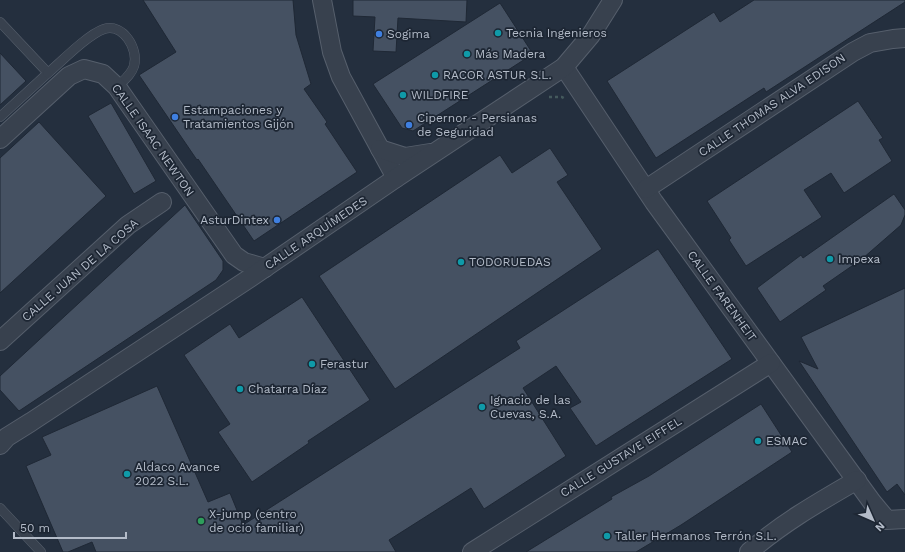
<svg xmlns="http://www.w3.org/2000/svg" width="905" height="552" font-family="'Work Sans',sans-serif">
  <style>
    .building { fill: #455162; stroke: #1f2835 }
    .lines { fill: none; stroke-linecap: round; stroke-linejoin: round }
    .service-casing { stroke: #565f6c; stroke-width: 10 }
    .minor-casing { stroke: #565f6c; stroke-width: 20 }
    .path { stroke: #44595c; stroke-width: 2.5; stroke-dasharray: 3 3; stroke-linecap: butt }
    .service { stroke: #38414e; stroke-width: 9 }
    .minor { stroke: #38414e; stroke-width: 18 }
    .culture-dot { fill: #0f9aa8; stroke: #1d2633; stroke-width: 1.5 }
    .shop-dot { fill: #3f7fe0; stroke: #1d2633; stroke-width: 1.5 }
    .leisure-dot { fill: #2e9e5b; stroke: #1d2633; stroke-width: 1.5 }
    .labels { text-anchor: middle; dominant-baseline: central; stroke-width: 3.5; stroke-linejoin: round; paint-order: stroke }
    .poi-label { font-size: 12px; fill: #b4bcc9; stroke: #1d2633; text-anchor: start }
    .street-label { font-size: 12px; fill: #b4bcc9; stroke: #1d2633 }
  </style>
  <rect width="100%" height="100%" fill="#242f3e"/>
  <g class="building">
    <polygon points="143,0 293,0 296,35 311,84 304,89 327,122 325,124 357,172 254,241 198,159 197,160 139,75 176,52"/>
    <polygon points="353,0 467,0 466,22 398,18 396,52 373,51 375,17 353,16"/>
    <polygon points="754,0 905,0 905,2 766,92 764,88 656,158 607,81 714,12 720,22"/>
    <polygon points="500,3 533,54 413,131 402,128 373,84"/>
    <polygon points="0,53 26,81 0,105"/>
    <polygon points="858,101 883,138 879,140 892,161 844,193 831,173 804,190 822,217 746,266 729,240 731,238 707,201"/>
    <polygon points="111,103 156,181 134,194 88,116"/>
    <polygon points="39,122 106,196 0,293 0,158"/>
    <polygon points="550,148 568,175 557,182 602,249 395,389 319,276 500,155 512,173"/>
    <polygon points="894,194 905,210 905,215 901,225 862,259 823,286 826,290 780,322 757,288 801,255 803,258"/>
    <polygon points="185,205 223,261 223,270 216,280 19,411 0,390 0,376"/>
    <polygon points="658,249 732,359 596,446 570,408 581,402 556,366 523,388 566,456 484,509 471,488 389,540 396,552 96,552 92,542 68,552 63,552 26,466 51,455 42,437 157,386 208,502 230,493 243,525 520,348 516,341"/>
    <polygon points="905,288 905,495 897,484 887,492 799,361 818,369 801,337"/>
    <polygon points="302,297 370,400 308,441 309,443 252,482 218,432 230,424 184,355 230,324 239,338"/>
    <polygon points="761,404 792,452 681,525 636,552 526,552 612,499 611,497 649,476"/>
  </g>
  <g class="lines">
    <defs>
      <g id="service">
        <polyline points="0,22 48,73 0,117"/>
        <path d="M48,73C62,61 87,35 104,29C123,23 139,49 134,66C131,75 124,80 117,87"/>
        <polyline points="0,508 41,552"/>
      </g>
      <g id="minor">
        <polyline points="322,0 332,52 341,77 396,178"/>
        <polyline points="564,67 654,202 872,502 887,520 905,519"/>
        <polyline points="0,139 69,76 84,69 103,74 117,87 234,255 244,262 265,268"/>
        <polyline points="380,149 405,157 430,153"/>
        <polyline points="646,189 853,52 870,43 893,39 905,38"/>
        <polyline points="0,341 128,225 162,202"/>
        <polyline points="0,445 7,437 31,422 250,278 396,178 564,67 591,35 613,0"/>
        <polyline points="472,552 771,363"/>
        <path d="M749,552C782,523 819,502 857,480"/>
      </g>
    </defs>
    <use href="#service" class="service-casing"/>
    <use href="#minor" class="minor-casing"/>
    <polyline class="path" points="549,97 562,97 565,99"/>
    <use href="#service" class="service"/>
    <use href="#minor" class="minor"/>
  </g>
  <g class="culture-dot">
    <circle cx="498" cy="33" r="4"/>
    <circle cx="467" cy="54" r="4"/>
    <circle cx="435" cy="75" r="4"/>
    <circle cx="403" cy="95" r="4"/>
    <circle cx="830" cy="259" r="4"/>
    <circle cx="461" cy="262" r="4"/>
    <circle cx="312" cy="364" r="4"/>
    <circle cx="240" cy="389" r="4"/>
    <circle cx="482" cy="407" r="4"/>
    <circle cx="758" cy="441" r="4"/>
    <circle cx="127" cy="474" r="4"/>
    <circle cx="607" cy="536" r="4"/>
  </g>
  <g class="shop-dot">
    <circle cx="379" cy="34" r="4"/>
    <circle cx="175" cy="117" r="4"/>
    <circle cx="409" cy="125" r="4"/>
    <circle cx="277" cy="220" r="4"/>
  </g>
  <circle class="leisure-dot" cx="201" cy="521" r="4"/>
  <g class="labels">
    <g class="poi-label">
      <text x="506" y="33">Tecnia Ingenieros</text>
      <text x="387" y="34">Sogima</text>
      <text x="475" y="54">Más Madera</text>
      <text x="443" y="75">RACOR ASTUR S.L.</text>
      <text x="411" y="95">WILDFIRE</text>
      <text x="183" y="110">Estampaciones y<tspan x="183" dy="14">Tratamientos Gijón</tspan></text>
      <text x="417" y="118">Cipernor - Persianas<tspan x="417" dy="14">de Seguridad</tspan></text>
      <text x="269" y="220" text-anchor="end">AsturDintex</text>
      <text x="838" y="259">Impexa</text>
      <text x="469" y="262">TODORUEDAS</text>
      <text x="320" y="364">Ferastur</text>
      <text x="248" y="389">Chatarra Díaz</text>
      <text x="490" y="400">Ignacio de las<tspan x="490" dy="14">Cuevas, S.A.</tspan></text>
      <text x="766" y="441">ESMAC</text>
      <text x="135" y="467">Aldaco Avance<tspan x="135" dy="14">2022 S.L.</tspan></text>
      <text x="209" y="514">X-jump (centro<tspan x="209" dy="14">de ocio familiar)</tspan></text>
      <text x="615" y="536">Taller Hermanos Terrón S.L.</text>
    </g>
    <g class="street-label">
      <text transform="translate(772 105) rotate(-34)">CALLE THOMAS ALVA EDISON</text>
      <text transform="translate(153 140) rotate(55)">CALLE ISAAC NEWTON</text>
      <text transform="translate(316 233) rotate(-34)">CALLE ARQUÍMEDES</text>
      <text transform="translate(80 270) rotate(-41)">CALLE JUAN DE LA COSA</text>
      <text transform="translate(722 296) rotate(54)">CALLE FARENHEIT</text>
      <text transform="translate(621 457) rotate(-32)">CALLE GUSTAVE EIFFEL</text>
    </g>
  </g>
  <g transform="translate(873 520) rotate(135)" stroke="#1d2633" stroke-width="3" paint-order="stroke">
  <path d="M0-3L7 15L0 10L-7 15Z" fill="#b4bcc9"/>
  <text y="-6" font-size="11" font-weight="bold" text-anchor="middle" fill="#b4bcc9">N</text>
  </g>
  <path d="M14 532v6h112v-6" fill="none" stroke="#b4bcc9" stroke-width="2"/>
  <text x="20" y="532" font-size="12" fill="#b4bcc9" stroke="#1d2633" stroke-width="3" paint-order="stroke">50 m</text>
</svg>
